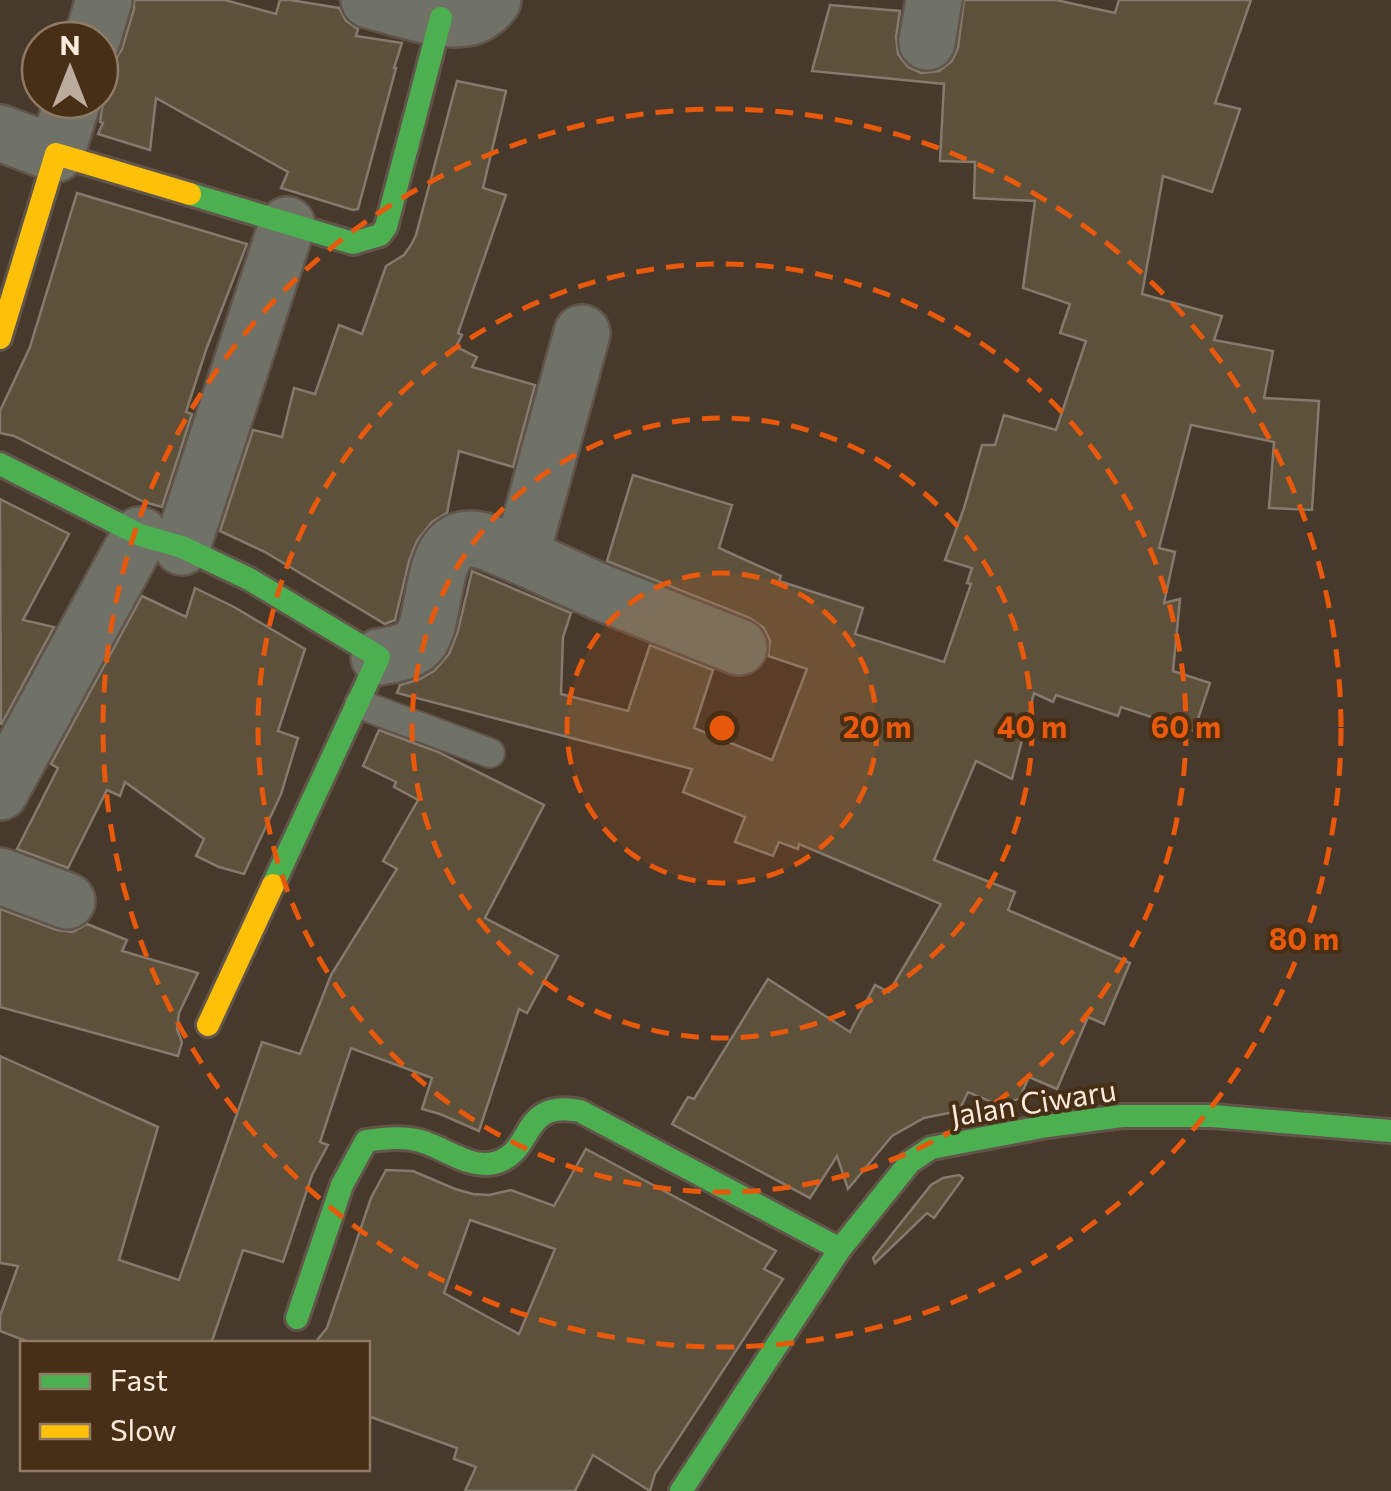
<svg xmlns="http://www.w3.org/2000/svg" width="1391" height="1491" font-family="Commissioner,sans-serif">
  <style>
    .building { fill: #5d513c; stroke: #847a6d; stroke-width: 2.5; fill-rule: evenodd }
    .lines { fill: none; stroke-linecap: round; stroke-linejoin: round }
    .lane-casing { stroke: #61554b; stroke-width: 32 }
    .street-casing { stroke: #61554b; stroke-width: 60 }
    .fast-casing { stroke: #61554b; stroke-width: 28 }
    .slow-casing { stroke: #61554b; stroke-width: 28 }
    .lane { stroke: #707267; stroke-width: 28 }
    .street { stroke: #707267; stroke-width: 55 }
    .fast { stroke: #4caf50; stroke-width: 22 }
    .slow { stroke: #ffc107; stroke-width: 22 }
    .ring { fill: none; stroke: #e8590c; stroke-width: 5; stroke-dasharray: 18 12 }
    .labels { text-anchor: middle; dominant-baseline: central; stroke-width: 8; stroke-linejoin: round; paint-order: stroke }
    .street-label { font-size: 30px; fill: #faeadc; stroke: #472f16 }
    .centre { fill: #e8590c; stroke: #472f16; stroke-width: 5 }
    .ring-label { font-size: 30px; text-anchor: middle; font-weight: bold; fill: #e8590c; stroke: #472f16; stroke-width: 8; stroke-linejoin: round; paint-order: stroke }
  </style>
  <rect width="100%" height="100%" fill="#47392c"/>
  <g class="building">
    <polygon points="134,0 225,0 276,14 280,0 290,0 339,8 346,21 358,29 356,36 402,43 394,68 396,68 358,209 353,210 281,188 288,172 156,98 150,150 98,134 103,123 100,122 104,94 100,79 105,67 114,62 122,49 134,9"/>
    <polygon points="964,0 1056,0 1115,13 1119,0 1251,0 1215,103 1240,109 1212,192 1163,176 1142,294 1222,316 1214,340 1273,351 1264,398 1319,401 1312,510 1269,508 1274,442 1191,425 1159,548 1175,552 1164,603 1180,599 1173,671 1210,683 1194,731 1121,707 1118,716 1056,695 1053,702 1034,693 1012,779 976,761 934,860 1015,892 1008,910 1130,963 1104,1024 1088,1017 1057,1089 1029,1077 1019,1099 996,1104 968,1092 959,1111 924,1118 892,1136 848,1189 837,1156 810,1198 672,1124 688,1097 694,1099 768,979 850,1032 875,985 889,992 941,904 799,844 798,849 779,842 773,856 735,842 745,817 683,792 692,769 397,693 400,685 420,679 434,671 449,654 458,631 472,571 571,613 563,637 561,694 628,711 650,645 713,670 694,728 772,760 807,669 768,656 770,641 764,628 750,618 607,561 633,475 732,505 719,548 781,576 779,581 863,608 855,634 944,662 971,584 967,583 972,568 945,560 964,508 982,445 995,445 1004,415 1056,430 1086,341 1060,333 1070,304 1023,288 1035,201 974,198 975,162 940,161 944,84 812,71 830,5 900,11 896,37 898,54 908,67 921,73 939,71 952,61 958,48"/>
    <polygon points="457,81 506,91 483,188 506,195 458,333 462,335 456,347 477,357 472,367 535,385 513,467 459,451 447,513 432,522 417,541 409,561 395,620 385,624 265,552 220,531 253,430 282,437 294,388 315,394 339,325 362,334 386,266 404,255 411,245 416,235"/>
    <polygon points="77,193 247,244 206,350 186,412 192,414 162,507 144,502 14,436 0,433 0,411 30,347"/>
    <polygon points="0,499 69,534 23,620 54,627 1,725"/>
    <polygon points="195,588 234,607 305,649 278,731 298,738 281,794 244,874 219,867 196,856 204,839 125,782 120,796 107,790 68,868 17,849 58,768 51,764 142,596 186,617"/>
    <polygon points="379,730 438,752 544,805 485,918 558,956 527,1013 519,1009 479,1131 440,1114 422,1109 432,1078 351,1048 320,1142 328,1145 312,1175 283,1262 243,1250 211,1344 34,1344 0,1331 0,1316 18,1266 0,1263 0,1056 158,1127 119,1260 179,1280 262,1042 300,1054 331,975 397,869 383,861 418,800 394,787 396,782 363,766"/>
    <polygon points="0,909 57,930 73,932 87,924 127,940 122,951 198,973 179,1013 177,1029 182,1042 178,1056 0,1007"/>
    <path d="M586,1149L776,1251L764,1269L783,1279L655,1474L650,1491L593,1455L575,1491H465L476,1467L454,1459L457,1448L368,1416V1344H314L327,1328L371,1198L386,1170L413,1171L455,1189L473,1194L489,1195L511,1190L554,1206ZM470,1220L555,1249L519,1334L444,1293Z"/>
    <polygon points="959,1175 963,1178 934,1218 927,1213 875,1263 873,1258 931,1185 943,1178"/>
  </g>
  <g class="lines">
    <defs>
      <polyline id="lane" points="359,704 490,753"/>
      <g id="street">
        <path d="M369,0C397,7 438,23 466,18C478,16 486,9 493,0"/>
        <polyline points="92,40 104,0"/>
        <polyline points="927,42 934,0"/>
        <polyline points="0,133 56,154 73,100"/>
        <polyline points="182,547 287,225"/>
        <polyline points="521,556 600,592 739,647"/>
        <path d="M379,657C392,655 406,653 416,645C440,627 425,540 469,539C485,538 506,551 521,556L582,333"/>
        <polyline points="0,792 140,535"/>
        <polyline points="0,876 67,901"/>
      </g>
      <g id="fast">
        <polyline points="190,194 353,243 380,235 386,227 441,18"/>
        <polyline points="0,464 140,535 182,547 249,579 379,657 273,885"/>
        <path d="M297,1318L342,1185L366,1141C384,1138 403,1136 420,1141C444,1147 468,1169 494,1163C536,1153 518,1099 580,1111L840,1249"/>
        <polyline points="681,1491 840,1249 910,1162 931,1148 1047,1126 1122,1116 1212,1116 1391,1131"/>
      </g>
      <g id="slow">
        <polyline points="0,338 56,154 190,194"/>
        <polyline points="208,1025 273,885"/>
      </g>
    </defs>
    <use href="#lane" class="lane-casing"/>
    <use href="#street" class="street-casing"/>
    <use href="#fast" class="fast-casing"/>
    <use href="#slow" class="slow-casing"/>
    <use href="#lane" class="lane"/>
    <use href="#street" class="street"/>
    <use href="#fast" class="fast"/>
    <use href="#slow" class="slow"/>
  </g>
  <circle cx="722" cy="728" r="155" fill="#e8590c" fill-opacity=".12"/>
  <g class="ring">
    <circle cx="722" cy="728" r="155"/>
    <circle cx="722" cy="728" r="310"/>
    <circle cx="722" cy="728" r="464"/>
    <circle cx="722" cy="728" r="619"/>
  </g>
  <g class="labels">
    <g class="street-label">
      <text transform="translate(1033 1101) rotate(-9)">Jalan Ciwaru</text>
    </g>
  </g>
  <circle cx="722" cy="728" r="15" class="centre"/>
  <g class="ring-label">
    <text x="877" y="738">20 m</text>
    <text x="1032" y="738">40 m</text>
    <text x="1186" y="738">60 m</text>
    <text x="1304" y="950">80 m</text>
  </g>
  <rect x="20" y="1341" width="350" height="130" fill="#472f16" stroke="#8f7a65" stroke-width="2.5"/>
  <rect x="40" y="1374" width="50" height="15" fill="#4caf50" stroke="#8f7a65" stroke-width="2.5"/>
  <text x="110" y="1391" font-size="30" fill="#faeadc">Fast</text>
  <rect x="40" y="1424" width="50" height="15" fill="#ffc107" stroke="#8f7a65" stroke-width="2.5"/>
  <text x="110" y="1441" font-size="30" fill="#faeadc">Slow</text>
  <g transform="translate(70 70)"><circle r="48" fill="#472f16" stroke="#8f7a65" stroke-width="2.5"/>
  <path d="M0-8L18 38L0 25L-18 38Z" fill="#bbac9e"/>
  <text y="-15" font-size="28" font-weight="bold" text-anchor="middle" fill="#faeadc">N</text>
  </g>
</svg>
